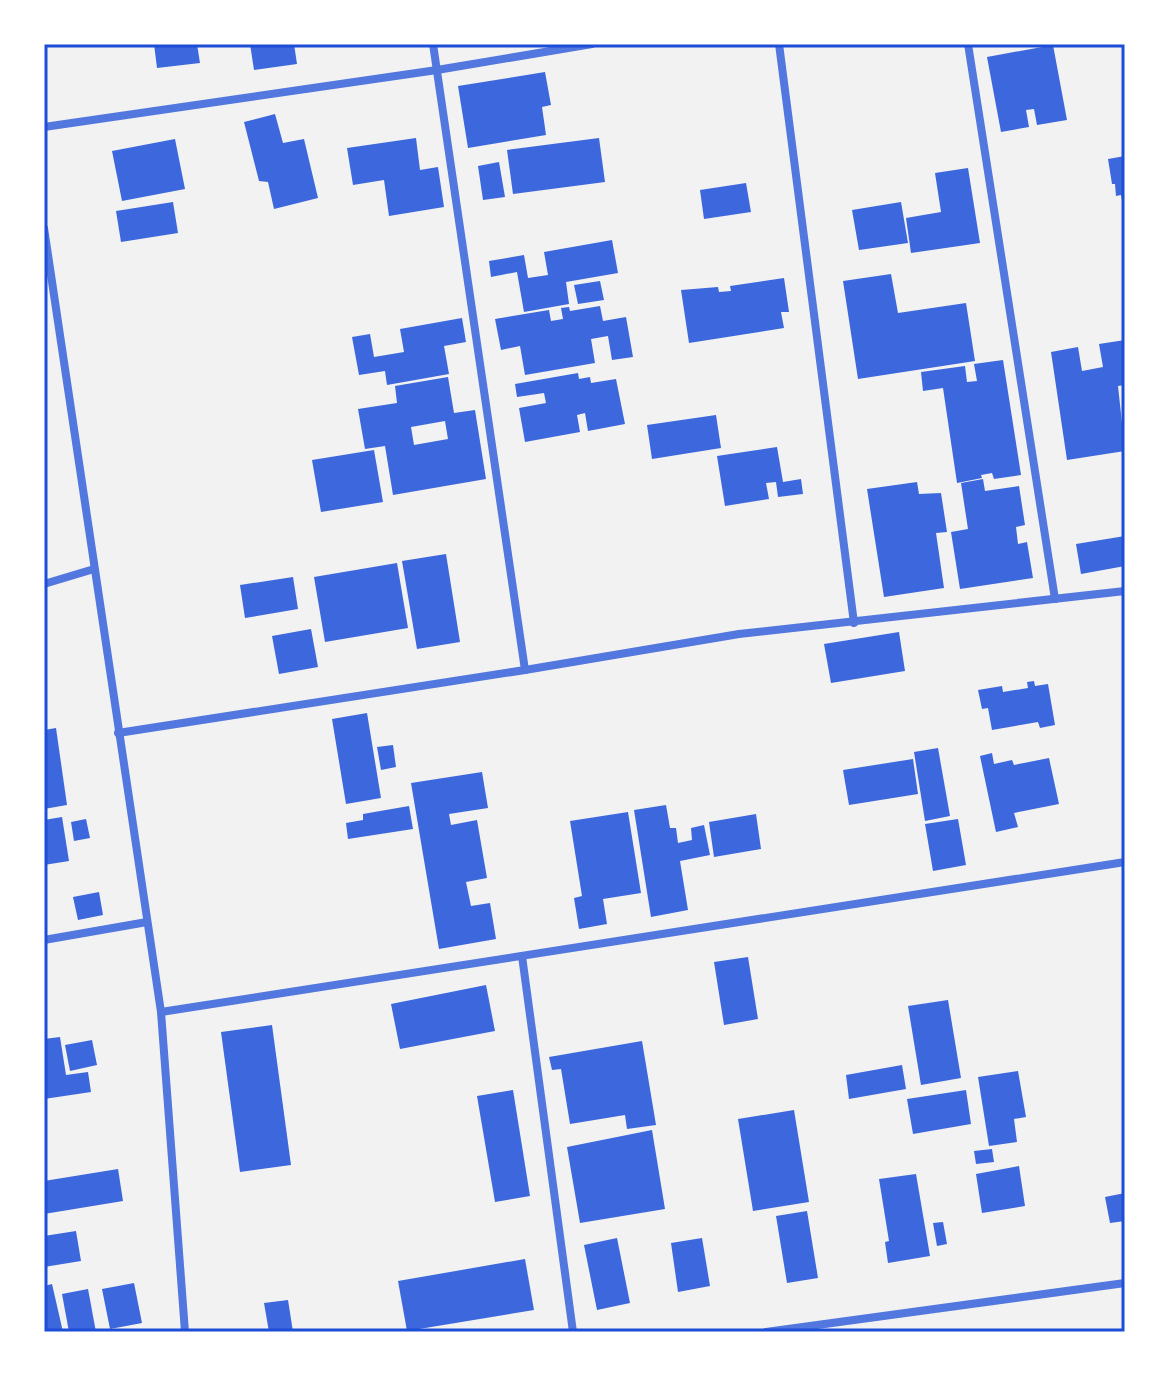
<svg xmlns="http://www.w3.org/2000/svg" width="1169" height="1376" font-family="Rubik,sans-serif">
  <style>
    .building { fill: #3d67dc; fill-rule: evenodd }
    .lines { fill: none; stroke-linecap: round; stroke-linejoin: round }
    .minor { stroke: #5277de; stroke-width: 8 }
    .neatline { fill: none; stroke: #1d4ed8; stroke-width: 3 }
  </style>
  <rect width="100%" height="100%" fill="#f2f2f2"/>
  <g class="building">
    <polygon points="154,44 197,44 200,63 157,68"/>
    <polygon points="250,44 294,44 297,64 254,70"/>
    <polygon points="1053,45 1067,120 1037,125 1034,109 1026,110 1029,127 1001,132 987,57"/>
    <polygon points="545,72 551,105 542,107 546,135 468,148 458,86"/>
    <polygon points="275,114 283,143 304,139 318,198 274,209 268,182 259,181 244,122"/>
    <polygon points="416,138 420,170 438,167 444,207 389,216 384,180 353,185 347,148"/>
    <polygon points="599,138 605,182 513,194 507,150"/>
    <polygon points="175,139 185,189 122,201 112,151"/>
    <polygon points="1125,156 1125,199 1122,200 1121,195 1116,196 1115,184 1112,184 1108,159"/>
    <polygon points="499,162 505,197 483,200 478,166"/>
    <polygon points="968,168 980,243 911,253 906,218 941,212 935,173"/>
    <polygon points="746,183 751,212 704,219 700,190"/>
    <polygon points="173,202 178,233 121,242 116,211"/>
    <polygon points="901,202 908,243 859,250 852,210"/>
    <polygon points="612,240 618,273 566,282 569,304 524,312 517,272 491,277 489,261 524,255 528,278 548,275 544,252"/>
    <polygon points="891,274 898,313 966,303 975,361 858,379 843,281"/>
    <polygon points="784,278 789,312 781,312 784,328 689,343 681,290 718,287 719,292 731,291 730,286"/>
    <polygon points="600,281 604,300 578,304 574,285"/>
    <polygon points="600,306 603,321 626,317 633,357 612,360 608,336 591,339 595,363 525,375 520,346 501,350 495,319 549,310 551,321 563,319 561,308 569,307 570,311"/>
    <polygon points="462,318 466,342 444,346 449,374 387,385 385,371 359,375 352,337 370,334 374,357 404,352 400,329"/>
    <polygon points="1125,340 1125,385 1118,386 1125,451 1067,460 1051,352 1078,347 1082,371 1103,367 1099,344"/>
    <polygon points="1003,360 1021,475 994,479 992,473 981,475 982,478 957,483 943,388 923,391 921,372 965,366 967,382 977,381 974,364"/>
    <polygon points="578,373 579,379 590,377 591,383 616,379 625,424 588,431 585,413 577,415 580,432 525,442 519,408 546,403 544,393 517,397 515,384"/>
    <path d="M448,377L454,413L475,410L486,479L393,495L385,446L365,449L358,409L397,403L395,386ZM445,421L448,439L414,445L411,427Z"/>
    <polygon points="716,415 721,448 652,459 647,425"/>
    <polygon points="777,447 783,482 801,479 803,494 778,497 776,482 766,483 769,499 725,506 717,456"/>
    <polygon points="374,450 383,502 321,512 312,460"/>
    <polygon points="983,479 985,491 1019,486 1025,525 1016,527 1018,544 1027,542 1033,578 960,589 951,532 968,529 961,483"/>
    <polygon points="917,482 919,494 941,493 947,532 936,533 944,588 884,597 867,489"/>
    <polygon points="1125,536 1125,566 1081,574 1076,544"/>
    <polygon points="446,554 460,642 417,649 402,561"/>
    <polygon points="397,563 408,628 325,642 314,577"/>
    <polygon points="293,577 298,609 245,618 240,585"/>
    <polygon points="311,629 318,667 279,674 272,636"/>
    <polygon points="899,632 905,671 831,683 824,644"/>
    <polygon points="1034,681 1035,686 1048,684 1055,725 1040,728 1038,722 992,730 988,708 982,709 978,690 1002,686 1003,692 1028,688 1027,682"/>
    <polygon points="367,713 381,798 346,804 332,719"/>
    <polygon points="56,728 67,805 44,809 44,730"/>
    <polygon points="393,745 396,767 381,770 377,747"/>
    <polygon points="938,748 950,816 925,821 914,752"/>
    <polygon points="992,753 994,764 1012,760 1014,765 1049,758 1059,804 1014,813 1018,827 996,832 980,756"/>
    <polygon points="913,759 918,794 849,805 843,770"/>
    <polygon points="482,772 488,808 449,814 451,825 477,820 487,878 466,882 471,906 490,903 496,939 439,949 411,783"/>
    <polygon points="666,805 670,828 676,828 678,843 692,840 691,828 704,825 710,855 680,861 688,910 651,917 634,810"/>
    <polygon points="409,806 413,829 348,839 346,823 363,820 363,814"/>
    <polygon points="628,812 641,893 603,899 607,924 579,929 574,898 582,896 570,821"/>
    <polygon points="756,814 761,849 714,857 709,822"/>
    <polygon points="62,817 69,861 44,865 44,820"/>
    <polygon points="86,819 90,838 74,841 71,822"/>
    <polygon points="958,819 966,865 933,871 925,824"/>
    <polygon points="99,892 103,915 78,920 73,897"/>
    <polygon points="748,957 758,1019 724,1025 714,962"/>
    <polygon points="486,985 495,1031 400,1049 391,1004"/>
    <polygon points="948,1000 961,1078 921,1085 908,1006"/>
    <polygon points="272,1025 291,1165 240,1172 221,1032"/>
    <polygon points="60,1037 66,1075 88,1072 91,1092 44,1099 44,1039"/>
    <polygon points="92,1040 97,1065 70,1071 65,1045"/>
    <polygon points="642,1041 656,1125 627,1129 625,1115 570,1124 561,1069 552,1070 549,1057"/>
    <polygon points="902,1065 906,1089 849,1099 846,1075"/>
    <polygon points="1018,1071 1026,1117 1014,1119 1017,1142 989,1146 978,1077"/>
    <polygon points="513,1090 530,1196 495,1202 477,1096"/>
    <polygon points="966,1090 971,1124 913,1134 907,1099"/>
    <polygon points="794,1110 809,1202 753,1211 738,1119"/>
    <polygon points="652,1130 665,1209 580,1223 567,1147"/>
    <polygon points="992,1149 994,1162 976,1164 974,1151"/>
    <polygon points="1019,1166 1025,1206 982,1213 976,1174"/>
    <polygon points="118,1169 123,1201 44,1214 44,1181"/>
    <polygon points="916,1174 930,1256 888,1263 885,1242 889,1241 879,1179"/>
    <polygon points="1125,1193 1125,1221 1110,1223 1105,1197"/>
    <polygon points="807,1211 818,1278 787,1283 776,1216"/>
    <polygon points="943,1222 947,1244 937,1246 933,1223"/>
    <polygon points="76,1231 81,1261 44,1267 44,1236"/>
    <polygon points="617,1238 630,1303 597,1310 584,1245"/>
    <polygon points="702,1238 710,1286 678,1292 671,1243"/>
    <polygon points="525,1259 534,1310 407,1331 398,1281"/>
    <polygon points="134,1283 142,1323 110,1329 102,1289"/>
    <polygon points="52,1284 63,1332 44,1332 44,1286"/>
    <polygon points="88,1289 96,1332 69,1332 62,1294"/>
    <polygon points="288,1300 293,1332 269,1332 264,1303"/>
  </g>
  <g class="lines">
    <g class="minor">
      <polyline points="433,44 525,670"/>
      <polyline points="779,44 854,623"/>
      <polyline points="968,44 1055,599"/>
      <polyline points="44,127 437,70 592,44"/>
      <polyline points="44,228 161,1012 185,1332"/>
      <polyline points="44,584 94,569"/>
      <polyline points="118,733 525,670 739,634 1125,591"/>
      <polyline points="44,940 147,922"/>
      <polyline points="522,956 573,1332"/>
      <polyline points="161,1012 1125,862"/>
      <polyline points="766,1332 1125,1283"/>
    </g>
  </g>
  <rect width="1169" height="1376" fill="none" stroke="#ffffff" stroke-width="92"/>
  <rect x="46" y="46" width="1077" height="1284" class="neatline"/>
</svg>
